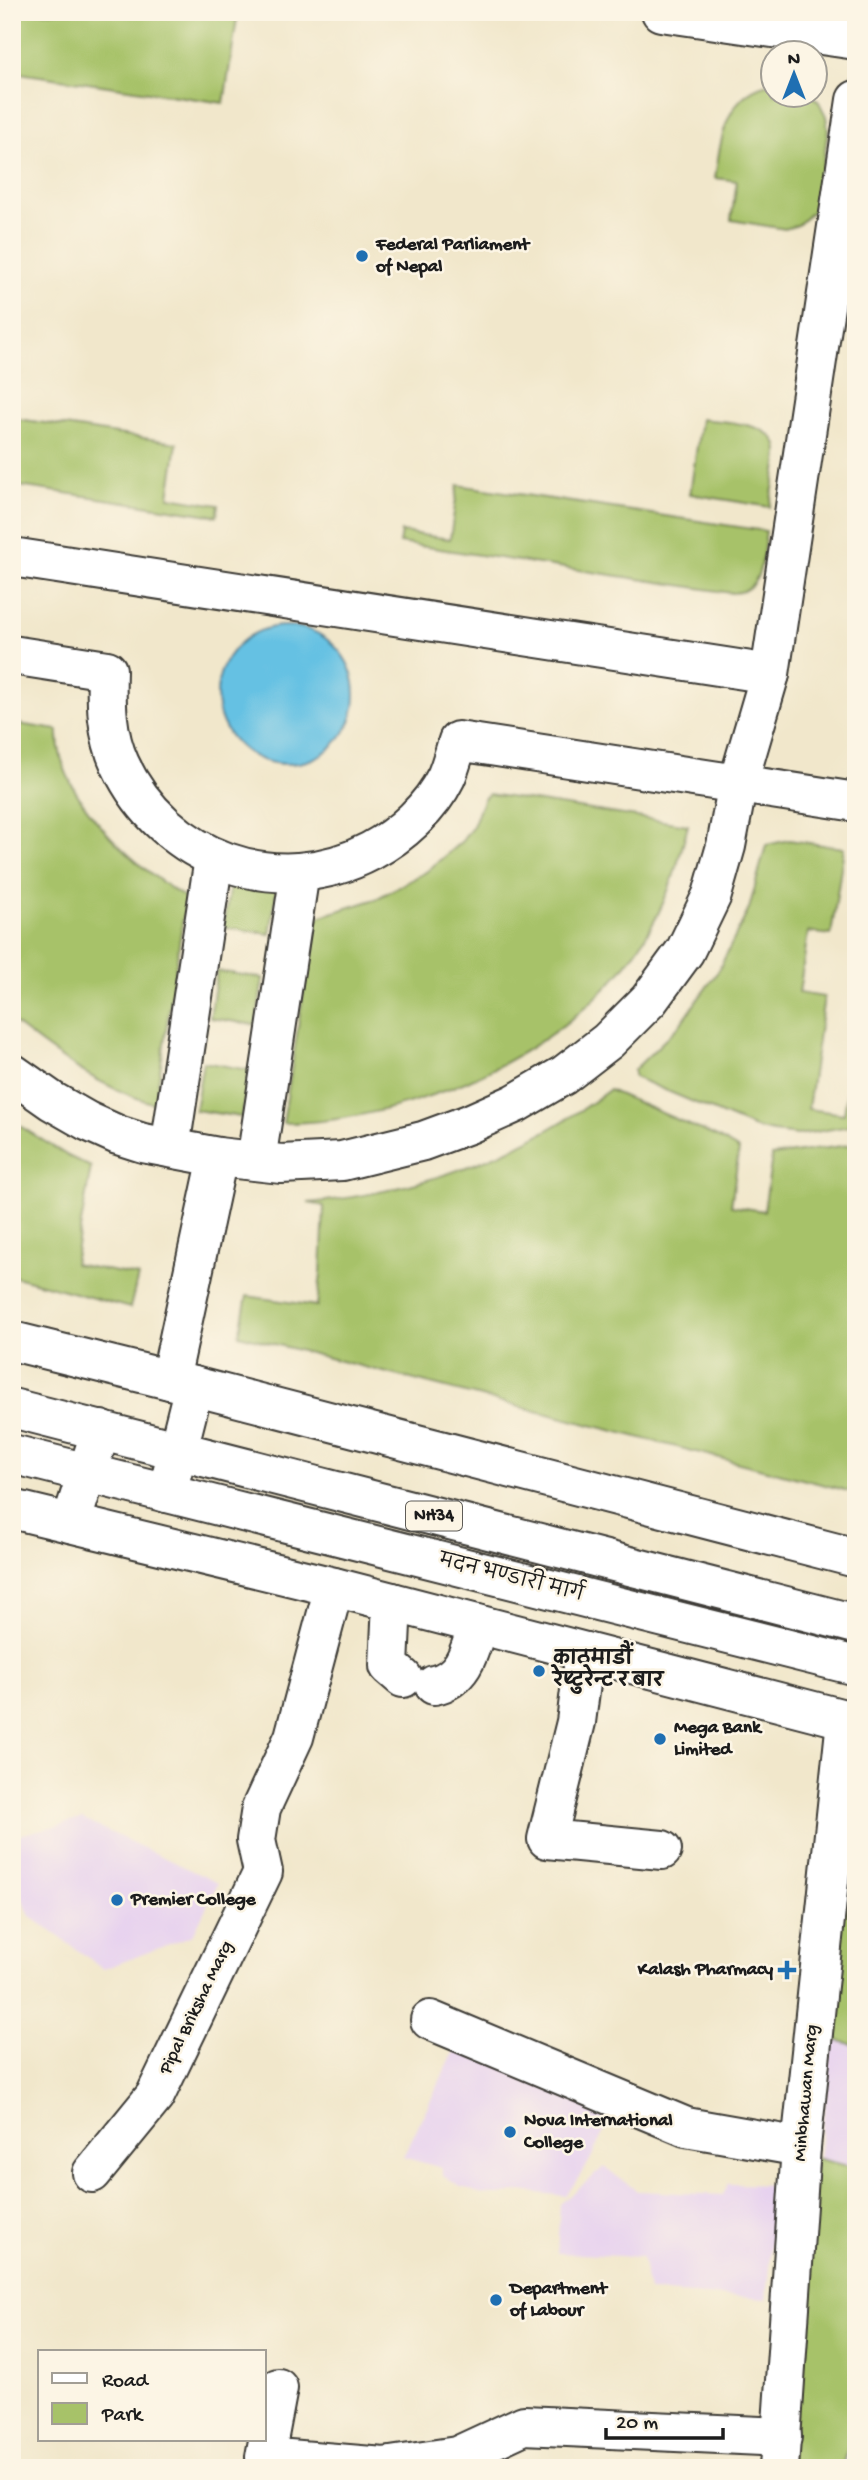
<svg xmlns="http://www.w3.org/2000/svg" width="868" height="2480" font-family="'Gochi Hand','Playpen Sans Deva',sans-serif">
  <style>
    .built { fill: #e7d2ef }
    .green { fill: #a7c269; stroke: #626f42; stroke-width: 2 }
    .water { fill: #65c1e3; stroke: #406e80; stroke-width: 2 }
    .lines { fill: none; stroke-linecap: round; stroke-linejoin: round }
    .minor-casing { stroke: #3c3a36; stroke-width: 42 }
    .highway-casing { stroke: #3c3a36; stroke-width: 42 }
    .minor { stroke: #fff; stroke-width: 38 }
    .highway { stroke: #fff; stroke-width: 38 }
    .poi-dot { fill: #1f6fb2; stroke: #fcf5e5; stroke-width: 2.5 }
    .labels { text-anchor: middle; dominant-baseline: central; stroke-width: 5; stroke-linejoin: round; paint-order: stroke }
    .shield { fill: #fcf5e5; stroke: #5f5d58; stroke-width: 2 }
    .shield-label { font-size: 18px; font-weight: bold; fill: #1c1c1c }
    .poi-label { font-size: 19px; font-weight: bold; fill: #1c1c1c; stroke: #fcf5e5; text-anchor: start }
    .street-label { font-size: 19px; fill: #1c1c1c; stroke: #fcf5e5 }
  </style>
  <rect width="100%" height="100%" fill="#fcf5e5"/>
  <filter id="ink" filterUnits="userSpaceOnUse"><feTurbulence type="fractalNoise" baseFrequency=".0143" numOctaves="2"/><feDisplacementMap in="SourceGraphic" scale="14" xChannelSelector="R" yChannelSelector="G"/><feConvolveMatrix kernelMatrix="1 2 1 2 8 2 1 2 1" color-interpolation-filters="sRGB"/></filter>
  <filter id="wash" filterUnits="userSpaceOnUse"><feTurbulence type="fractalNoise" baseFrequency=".00686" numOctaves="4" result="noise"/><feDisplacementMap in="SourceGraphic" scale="28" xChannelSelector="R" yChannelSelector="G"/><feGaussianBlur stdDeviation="1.57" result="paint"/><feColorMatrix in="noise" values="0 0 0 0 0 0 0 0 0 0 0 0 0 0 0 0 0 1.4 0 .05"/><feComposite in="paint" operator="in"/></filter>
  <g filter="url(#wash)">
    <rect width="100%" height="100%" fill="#f1e7cb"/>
    <g class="built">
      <polygon points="856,1792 856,2468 788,2468"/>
      <polygon points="82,1819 218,1883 193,1935 104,1969 30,1916 12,1874 12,1837"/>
      <polygon points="465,2029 616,2107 589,2162 566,2196 520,2191 499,2195 483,2194 462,2188 442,2175 442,2168 403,2157"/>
      <polygon points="604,2167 637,2191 723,2195 728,2184 776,2185 766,2299 649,2291 642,2257 557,2253 560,2204"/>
    </g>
    <g class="green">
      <polygon points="12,12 238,12 224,103 12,72"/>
      <path d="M773,83L774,94L812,95L819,102L826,116L828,130L817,204L813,211L798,225L785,229L731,220L737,181L715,178C721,139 725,91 773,83Z"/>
      <polygon points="12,418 177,443 169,497 219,505 217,516 12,485"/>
      <path d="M701,419C723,422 777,422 778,451C778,469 772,489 770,507L690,494Z"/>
      <path d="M458,485L766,531C762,556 764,593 731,593L399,543L401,532L450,539Z"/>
      <path d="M12,723L58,730C55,795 134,867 186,898L155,1104C100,1088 56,1056 12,1021Z"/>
      <path d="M489,794L688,825C679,861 669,896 650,929C585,1046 414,1123 283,1123L315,918L376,899L426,872L462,841L473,826L484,798Z"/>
      <polygon points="789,840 844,848 831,935 808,932 799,993 824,997 808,1109 844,1114 856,1034 856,1125 798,1135 773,1132 755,1128 634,1077 634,1070 679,1026 718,971 749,909 766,845"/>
      <polygon points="231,880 277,887 270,934 223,927"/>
      <polygon points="217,971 263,978 256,1025 210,1018"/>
      <polygon points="203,1062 249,1070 242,1117 195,1110"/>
      <path d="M609,1090L717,1137L739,1150L731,1206L764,1211L772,1156L856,1144V1493L239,1335L247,1296L317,1306L321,1273L324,1206L308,1203C416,1192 522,1156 609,1090Z"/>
      <polygon points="12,1121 68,1156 91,1167 74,1264 138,1276 130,1308 12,1276"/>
      <polygon points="856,1792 856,2045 825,2038"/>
      <polygon points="815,2158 856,2168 856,2416 843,2468 789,2468"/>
    </g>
    <circle class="water" cx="286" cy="695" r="69"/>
  </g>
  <g filter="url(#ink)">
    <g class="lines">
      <defs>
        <g id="minor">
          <polyline points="661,12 856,40"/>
          <polyline points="12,557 770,674"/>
          <path d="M12,655L107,670C106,702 106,734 120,764C165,860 277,901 371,851C401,835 431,808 446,777C451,766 454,753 458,741L856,802"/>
          <polyline points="12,1073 52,1101 87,1121 118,1135 143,1143 218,1157 281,1164 342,1161 423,1141 469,1124 516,1103 564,1075 608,1041 649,1000 685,951 712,895 726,846 738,783 770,674 856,100"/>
          <polyline points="170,1148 214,858"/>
          <polyline points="256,1161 300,872"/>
          <polyline points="12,1341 170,1380 856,1558"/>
          <polyline points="170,1380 218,1157"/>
          <polyline points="167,1493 194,1386"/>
          <polyline points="12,1509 334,1587 856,1722"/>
          <polyline points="71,1523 101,1430"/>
          <polyline points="392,1602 389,1666 403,1678"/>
          <polyline points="585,1652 576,1722 547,1839 662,1850"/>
          <path d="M434,1685C464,1679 470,1650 478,1624"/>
          <polyline points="430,2020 686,2127 801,2147"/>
          <polyline points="92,2173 155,2096 263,1872 256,1840 261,1808 294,1737 334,1587"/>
          <polyline points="278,2388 265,2457 384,2467 457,2456 524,2425 782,2437"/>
          <polyline points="779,2468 801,2147 846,1720"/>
        </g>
        <g id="highway">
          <polyline points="12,1408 856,1624"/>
          <polyline points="12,1454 856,1666"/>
        </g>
      </defs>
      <use href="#minor" class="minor-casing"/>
      <use href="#highway" class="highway-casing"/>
      <use href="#minor" class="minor"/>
      <use href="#highway" class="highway"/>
    </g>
  </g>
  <g class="poi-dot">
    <circle cx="362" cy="256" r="7"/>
    <circle cx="539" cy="1671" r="7"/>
    <circle cx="660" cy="1739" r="7"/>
    <circle cx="117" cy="1900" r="7"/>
    <path d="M783.5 1959.5h7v7h7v7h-7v7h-7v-7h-7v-7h7z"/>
    <circle cx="510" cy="2132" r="7"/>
    <circle cx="496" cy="2300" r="7"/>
  </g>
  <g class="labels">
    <rect class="shield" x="406" y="1501.5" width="56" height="29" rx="5"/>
    <g class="shield-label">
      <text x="434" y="1516">NH34</text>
    </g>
    <g class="poi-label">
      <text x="376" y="245">Federal Parliament<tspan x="376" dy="22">of Nepal</tspan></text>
      <text x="553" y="1660">काठमाडौं<tspan x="553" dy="22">रेष्टुरेन्ट र बार</tspan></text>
      <text x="674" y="1728">Mega Bank<tspan x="674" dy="22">Limited</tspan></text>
      <text x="131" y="1900">Premier College</text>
      <text x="773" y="1970" text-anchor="end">Kalash Pharmacy</text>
      <text x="524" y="2121">Nova International<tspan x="524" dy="22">College</tspan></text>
      <text x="510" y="2289">Department<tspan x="510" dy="22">of Labour</tspan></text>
    </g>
    <g class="street-label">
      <text transform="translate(511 1579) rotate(14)">मदन भण्डारी मार्ग</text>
      <text transform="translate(197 2008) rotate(-64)">Pipal Briksha Marg</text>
      <text transform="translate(807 2093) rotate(-85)">Minbhawan Marg</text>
    </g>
  </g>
  <rect width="868" height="2480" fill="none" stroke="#fcf5e5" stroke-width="42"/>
  <rect x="38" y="2350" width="228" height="91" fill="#fcf5e5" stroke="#a29e95" stroke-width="2"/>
  <rect x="52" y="2373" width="35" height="10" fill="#ffffff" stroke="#a29e95" stroke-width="2"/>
  <text x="102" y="2386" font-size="21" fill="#1c1c1c">Road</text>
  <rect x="52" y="2403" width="35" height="21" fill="#a7c269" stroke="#a29e95" stroke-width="2"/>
  <text x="102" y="2420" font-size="21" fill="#1c1c1c">Park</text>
  <g transform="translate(794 74)"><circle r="33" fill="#fcf5e5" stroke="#a29e95" stroke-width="2"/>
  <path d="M0-5L12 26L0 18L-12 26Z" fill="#1f6fb2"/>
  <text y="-10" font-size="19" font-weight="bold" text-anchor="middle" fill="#1c1c1c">N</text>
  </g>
  <path d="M606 2428v10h117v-10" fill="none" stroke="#1c1c1c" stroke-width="3.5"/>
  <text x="616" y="2428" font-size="21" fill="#1c1c1c" stroke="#fcf5e5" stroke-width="5" paint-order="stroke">20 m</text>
</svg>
